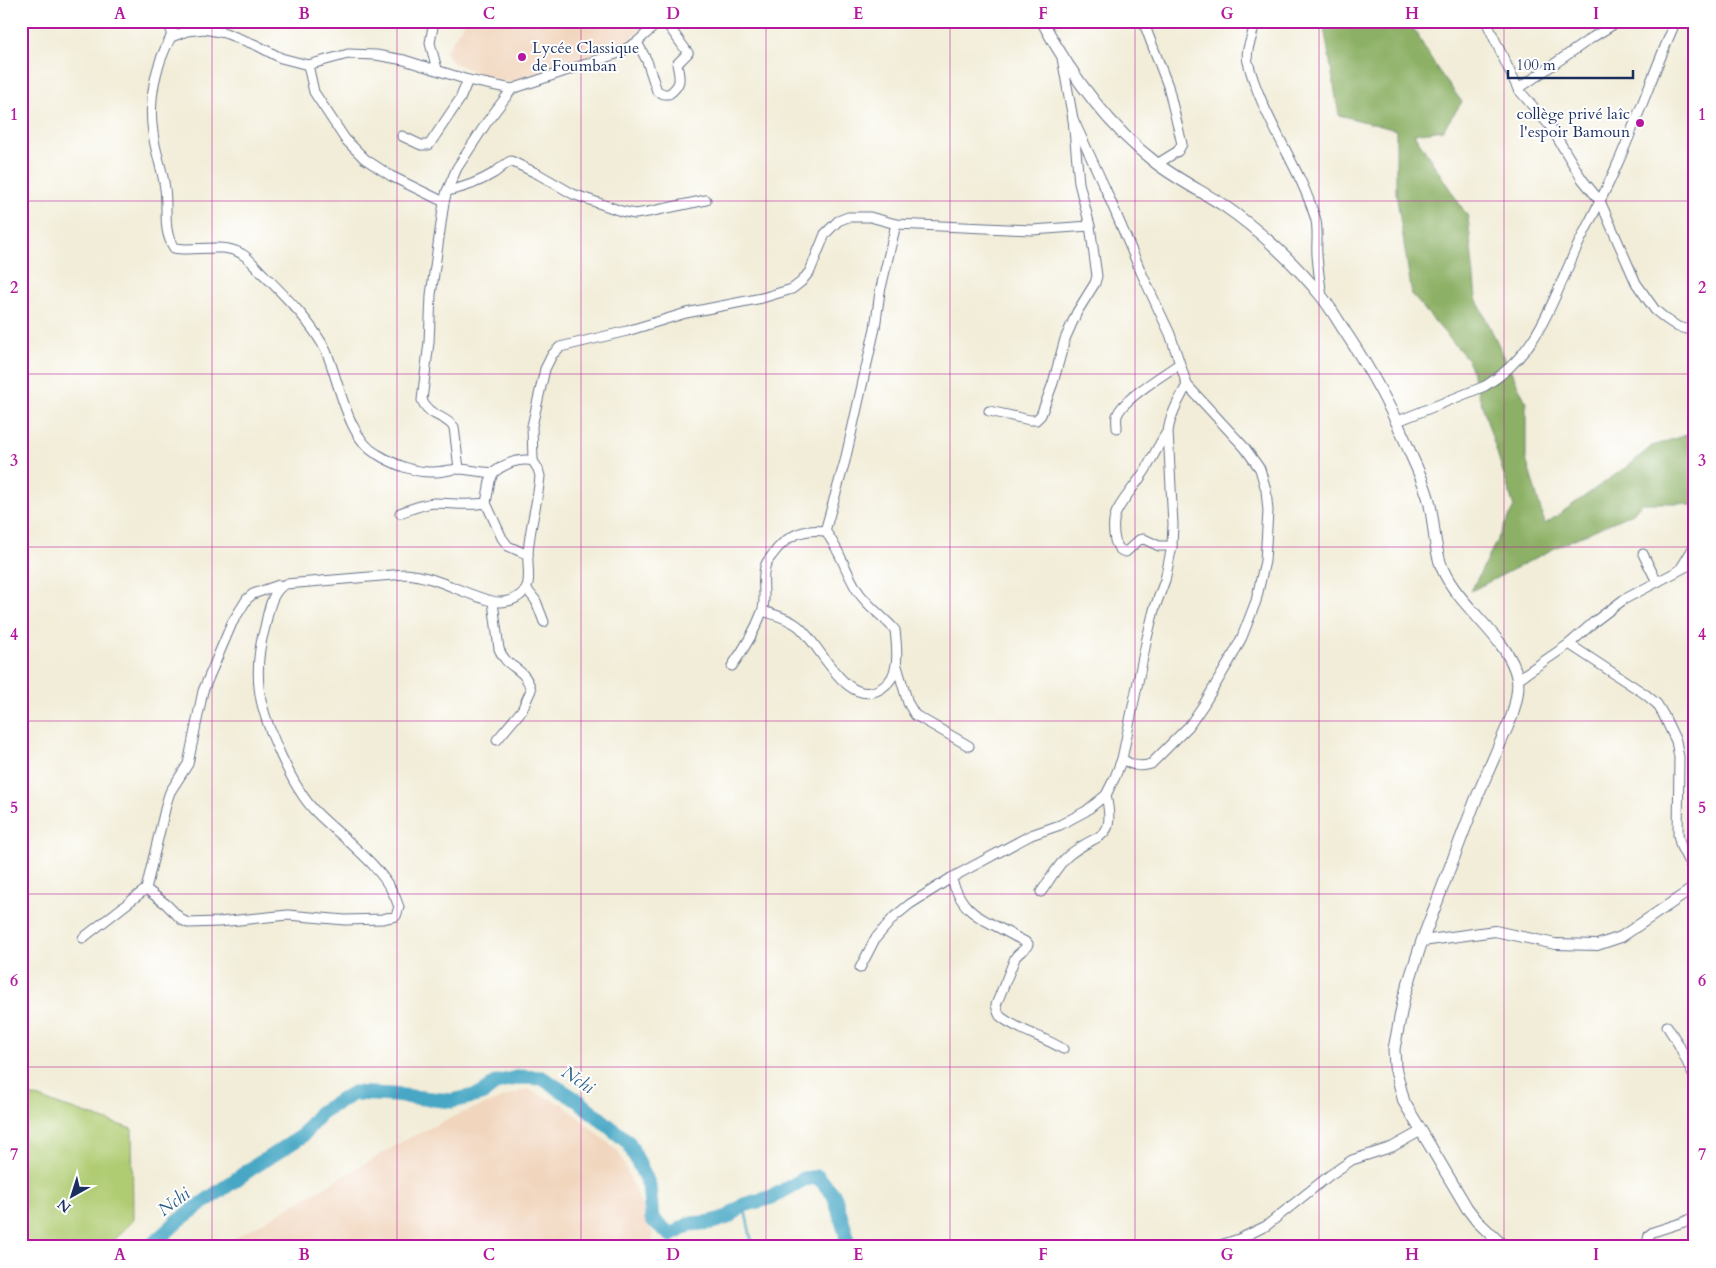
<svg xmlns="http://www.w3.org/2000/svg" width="1716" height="1268" font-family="Cardo,serif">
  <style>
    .built { fill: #f1d5bd }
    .green { fill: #b0cc73; stroke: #667e68 }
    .forest { fill: #8cb065; stroke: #547062 }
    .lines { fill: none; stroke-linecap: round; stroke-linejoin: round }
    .stream { stroke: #46a7c5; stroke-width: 2.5 }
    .river { stroke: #46a7c5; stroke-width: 15 }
    .minor-casing { stroke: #667289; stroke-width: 11 }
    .tertiary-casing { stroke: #667289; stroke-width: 12 }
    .secondary-casing { stroke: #667289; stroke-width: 13 }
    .minor { stroke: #fff; stroke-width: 9 }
    .tertiary { stroke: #fff; stroke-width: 10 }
    .secondary { stroke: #fff; stroke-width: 11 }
    .grid { fill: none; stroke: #b5179e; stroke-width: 1; stroke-opacity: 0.55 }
    .poi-dot { fill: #b5179e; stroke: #fff; stroke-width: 2 }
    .labels { text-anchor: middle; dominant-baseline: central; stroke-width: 4; stroke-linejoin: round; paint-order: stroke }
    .poi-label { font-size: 16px; fill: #1b2f5e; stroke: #fff; text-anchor: start }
    .water-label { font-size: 18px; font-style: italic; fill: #2c5f87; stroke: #fff }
    .neatline { fill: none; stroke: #b5179e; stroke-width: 2 }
    .grid-label { font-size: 16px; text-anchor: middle; font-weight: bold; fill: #b5179e }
  </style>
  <rect width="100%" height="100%" fill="#fff"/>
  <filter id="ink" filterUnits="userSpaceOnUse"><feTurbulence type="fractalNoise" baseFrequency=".02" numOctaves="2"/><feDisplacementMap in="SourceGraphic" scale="10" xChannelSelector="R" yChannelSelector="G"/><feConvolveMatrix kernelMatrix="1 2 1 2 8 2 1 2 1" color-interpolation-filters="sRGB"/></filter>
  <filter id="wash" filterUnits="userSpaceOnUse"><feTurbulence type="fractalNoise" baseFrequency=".0096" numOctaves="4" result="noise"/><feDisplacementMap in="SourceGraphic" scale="20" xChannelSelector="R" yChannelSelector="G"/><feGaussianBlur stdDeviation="1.12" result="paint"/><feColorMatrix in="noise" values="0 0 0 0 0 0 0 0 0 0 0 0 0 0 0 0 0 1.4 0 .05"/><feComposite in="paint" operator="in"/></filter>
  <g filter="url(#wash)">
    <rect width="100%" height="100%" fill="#f2edd8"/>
    <g class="built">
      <polygon points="465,21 654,21 615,50 523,81 508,82 494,79 453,63 445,52"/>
      <polygon points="527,1089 562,1104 619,1152 653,1234 652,1247 220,1247 407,1139 457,1115"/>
    </g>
    <polygon class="green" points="21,1092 132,1129 133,1220 108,1247 21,1247"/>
    <polygon class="forest" points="1323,21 1409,21 1438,70 1462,102 1443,130 1414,134 1468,217 1476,298 1526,402 1526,459 1545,524 1632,463 1652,446 1689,434 1695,435 1695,508 1683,503 1642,503 1633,513 1561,545 1471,591 1514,507 1468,360 1412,295 1396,192 1396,130 1339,115"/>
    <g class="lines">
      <polyline class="stream" points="744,1205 753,1247"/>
      <polyline class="river" points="150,1247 179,1220 252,1168 301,1137 321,1112 354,1093 393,1095 452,1101 482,1094 496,1083 520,1077 542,1078 580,1102 629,1143 649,1185 652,1219 671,1235 690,1224 712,1222 728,1217 744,1205 772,1197 804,1179 818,1177 834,1195 846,1234 847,1247"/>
    </g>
  </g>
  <g filter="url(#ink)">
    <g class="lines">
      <defs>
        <g id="minor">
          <polyline points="434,21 430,43 437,69"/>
          <polyline points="1143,21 1168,86 1182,144 1178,151 1157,164"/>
          <path d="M1253,21C1256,36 1244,47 1248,62C1262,117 1298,163 1315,217C1319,229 1316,243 1317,255C1318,269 1320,283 1322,297"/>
          <polyline points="1486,21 1518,89 1550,126 1582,179 1600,201 1636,283 1655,310 1666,319 1678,327 1695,331"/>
          <polyline points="171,37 172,21"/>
          <path d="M637,42L647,61L657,91L664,94H669C682,84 680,79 677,64L688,53L665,21"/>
          <polyline points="308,65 314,92 345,139 365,159 391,176 444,202"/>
          <polyline points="1518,89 1593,37 1619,21"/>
          <polyline points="402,136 421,145 429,145 460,99 468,80"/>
          <path d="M447,191C463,188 481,181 494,173C500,169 504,164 511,161L538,174L573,194L621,211L635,214L648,212L706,200"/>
          <polyline points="989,411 1030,420 1036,420 1041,415 1053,383 1065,339 1077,312 1095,283 1097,276 1090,226 1079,183 1073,119 1062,58"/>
          <path d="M1398,421L1485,386C1539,353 1552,301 1577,247C1590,220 1605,193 1617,165C1638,118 1655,68 1676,21"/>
          <path d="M1117,428C1117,425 1116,419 1117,416C1121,400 1165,374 1179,364"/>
          <path d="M1167,432C1159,444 1153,457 1146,469C1137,484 1125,496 1117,511C1112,521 1111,550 1126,552L1139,540L1144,539L1159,546H1172"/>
          <polyline points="533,461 532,426 545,369 552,355 560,347 627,331 686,313 762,298 792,289 801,282 810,271 825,234 838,221 848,217 870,217 896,224 1032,230 1090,226"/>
          <path d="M459,469L454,427C443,414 429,417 422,400L429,342L431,295L444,202L447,191L457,168L487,122L512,89"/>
          <polyline points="494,472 490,481 486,503 502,538 508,546 528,555"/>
          <path d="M400,513C411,509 423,504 434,503C452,503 468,506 486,503"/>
          <polyline points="825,531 845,461 875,328 880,292 896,224"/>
          <polyline points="1643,554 1657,582"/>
          <polyline points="1681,568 1695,545"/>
          <polyline points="526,588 536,601 544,622"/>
          <path d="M493,602L499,649C507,670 525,666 531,690L522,710L497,740"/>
          <polyline points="1569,644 1645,694 1657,704 1663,714 1676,741 1679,757 1678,835 1681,847 1695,874"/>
          <path d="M732,666C744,649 755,631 762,612C767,598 761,582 765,567C766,562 770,558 773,554C786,536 802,528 825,531C840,549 845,571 857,590C867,606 883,616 895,630C897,649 901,675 883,687C847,713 821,644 798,626C788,618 775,615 763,611"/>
          <polyline points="897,666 908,703 915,715 969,746"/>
          <polyline points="1518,679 1569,644 1594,622 1623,600 1695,562"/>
          <path d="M1122,759C1132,765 1139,768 1151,764L1189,726L1204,704L1233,655L1242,637L1256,601L1265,561L1268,511L1266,490L1260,469L1245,448L1187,385"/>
          <path d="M951,878C965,918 982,917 1014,936C1019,939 1024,940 1028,944C1026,950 1018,952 1015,958L996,1005C997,1009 998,1013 1000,1016C1013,1028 1046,1038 1063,1049"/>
          <path d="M146,889L166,904L182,920L188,923L219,922L288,915L345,920L382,919L396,916L399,907C387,868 344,840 317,813C293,790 262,720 259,687C257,666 259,647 265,627C268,614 271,590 286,584L405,574C437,576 462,594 492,601C505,604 518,600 526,589C531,580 527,565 528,555C529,528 538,503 540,476L538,469L533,461C521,458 510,462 500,468C498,469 497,471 494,472C486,474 469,469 460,469C451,469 443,472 434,472C415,473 393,464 377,454C347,438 339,380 326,351C311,321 284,295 261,272C255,266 249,258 242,254C223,242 195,252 174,248C162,230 168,209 165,189C163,170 155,152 153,133C148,100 155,66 171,37L187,31L204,29L225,33L256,45L281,58L308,65L348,54L376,55L404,60L468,80L512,89L619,53L637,42L660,21"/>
          <path d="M1041,892C1050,880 1058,864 1069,855C1100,830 1116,843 1106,795"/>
          <polyline points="83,938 146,889 167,801 170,792 188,764 203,691 232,623 247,599 253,594 279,585 282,586"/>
          <path d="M860,968L875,939L894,917L910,904L951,878L1031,835L1060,825L1086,811L1106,795L1115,777L1122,759L1147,638L1154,610L1165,580L1172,546L1173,524L1168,432C1170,415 1179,400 1187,385L1170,334L1141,272L1105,188L1073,119"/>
          <polyline points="1667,1026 1679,1045 1695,1079"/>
          <polyline points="1214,1247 1239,1239 1266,1226 1330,1175 1352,1160 1392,1147 1421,1131"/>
          <polyline points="1646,1247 1649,1235 1653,1232 1684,1222 1695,1216"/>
        </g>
        <polyline id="tertiary" points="1422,941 1495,931 1555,944 1597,945 1621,937 1695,887"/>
        <path id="secondary" d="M1042,21C1071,75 1108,126 1156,163C1177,179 1201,191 1223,205C1258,229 1296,264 1322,297C1330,307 1337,319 1344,330C1372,372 1393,410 1412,457C1418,470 1424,484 1428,497C1435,521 1433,548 1443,570C1459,607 1510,640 1517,677C1520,689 1515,705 1512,716L1476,799L1422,941L1404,997L1394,1049L1395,1067L1404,1102L1467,1208L1477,1221L1504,1247"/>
      </defs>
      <use href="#minor" class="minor-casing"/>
      <use href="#tertiary" class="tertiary-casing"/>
      <use href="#secondary" class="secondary-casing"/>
      <use href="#minor" class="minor"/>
      <use href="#tertiary" class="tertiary"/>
      <use href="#secondary" class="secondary"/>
    </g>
  </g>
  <path class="grid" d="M212,21V1247M397,21V1247M581,21V1247M766,21V1247M950,21V1247M1135,21V1247M1319,21V1247M1504,21V1247M21,201H1695M21,374H1695M21,547H1695M21,721H1695M21,894H1695M21,1067H1695"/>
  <g class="poi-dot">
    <circle cx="522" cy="57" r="5"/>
    <circle cx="1640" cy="123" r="5"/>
  </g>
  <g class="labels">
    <g class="poi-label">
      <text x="532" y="48">Lycée Classique<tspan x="532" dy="18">de Foumban</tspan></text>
      <text x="1630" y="114" text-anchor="end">collège privé laîc<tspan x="1630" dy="18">l'espoir Bamoun</tspan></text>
    </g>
    <g class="water-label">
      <text transform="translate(578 1080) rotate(34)">Nchi</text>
      <text transform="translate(174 1202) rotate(-37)">Nchi</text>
    </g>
  </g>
  <rect width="1716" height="1268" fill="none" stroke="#fff" stroke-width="55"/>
  <g transform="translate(72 1196) rotate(219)" stroke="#ffffff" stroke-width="4" paint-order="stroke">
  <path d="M0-4L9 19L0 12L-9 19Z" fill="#1b2f5e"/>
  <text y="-8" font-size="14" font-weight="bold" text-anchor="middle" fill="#1b2f5e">N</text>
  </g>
  <path d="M1508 70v8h125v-8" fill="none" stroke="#1b2f5e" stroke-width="2.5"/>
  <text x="1516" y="70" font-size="15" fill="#1b2f5e" stroke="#ffffff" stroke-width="4" paint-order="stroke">100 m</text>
  <rect x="28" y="28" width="1660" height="1212" class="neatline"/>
  <g class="grid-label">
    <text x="120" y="19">A</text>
    <text x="304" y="19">B</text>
    <text x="489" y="19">C</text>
    <text x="673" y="19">D</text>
    <text x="858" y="19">E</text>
    <text x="1043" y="19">F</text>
    <text x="1227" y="19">G</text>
    <text x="1412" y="19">H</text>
    <text x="1596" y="19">I</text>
    <text x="14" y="120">1</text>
    <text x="1702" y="120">1</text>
    <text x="14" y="293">2</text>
    <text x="1702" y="293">2</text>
    <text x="14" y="466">3</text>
    <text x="1702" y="466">3</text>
    <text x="14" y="640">4</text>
    <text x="1702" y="640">4</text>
    <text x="14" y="813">5</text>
    <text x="1702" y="813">5</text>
    <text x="14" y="986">6</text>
    <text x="1702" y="986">6</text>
    <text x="14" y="1160">7</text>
    <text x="1702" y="1160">7</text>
    <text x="120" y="1260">A</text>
    <text x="304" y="1260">B</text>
    <text x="489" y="1260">C</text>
    <text x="673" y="1260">D</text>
    <text x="858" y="1260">E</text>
    <text x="1043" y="1260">F</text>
    <text x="1227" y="1260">G</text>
    <text x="1412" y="1260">H</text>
    <text x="1596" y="1260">I</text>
  </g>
</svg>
